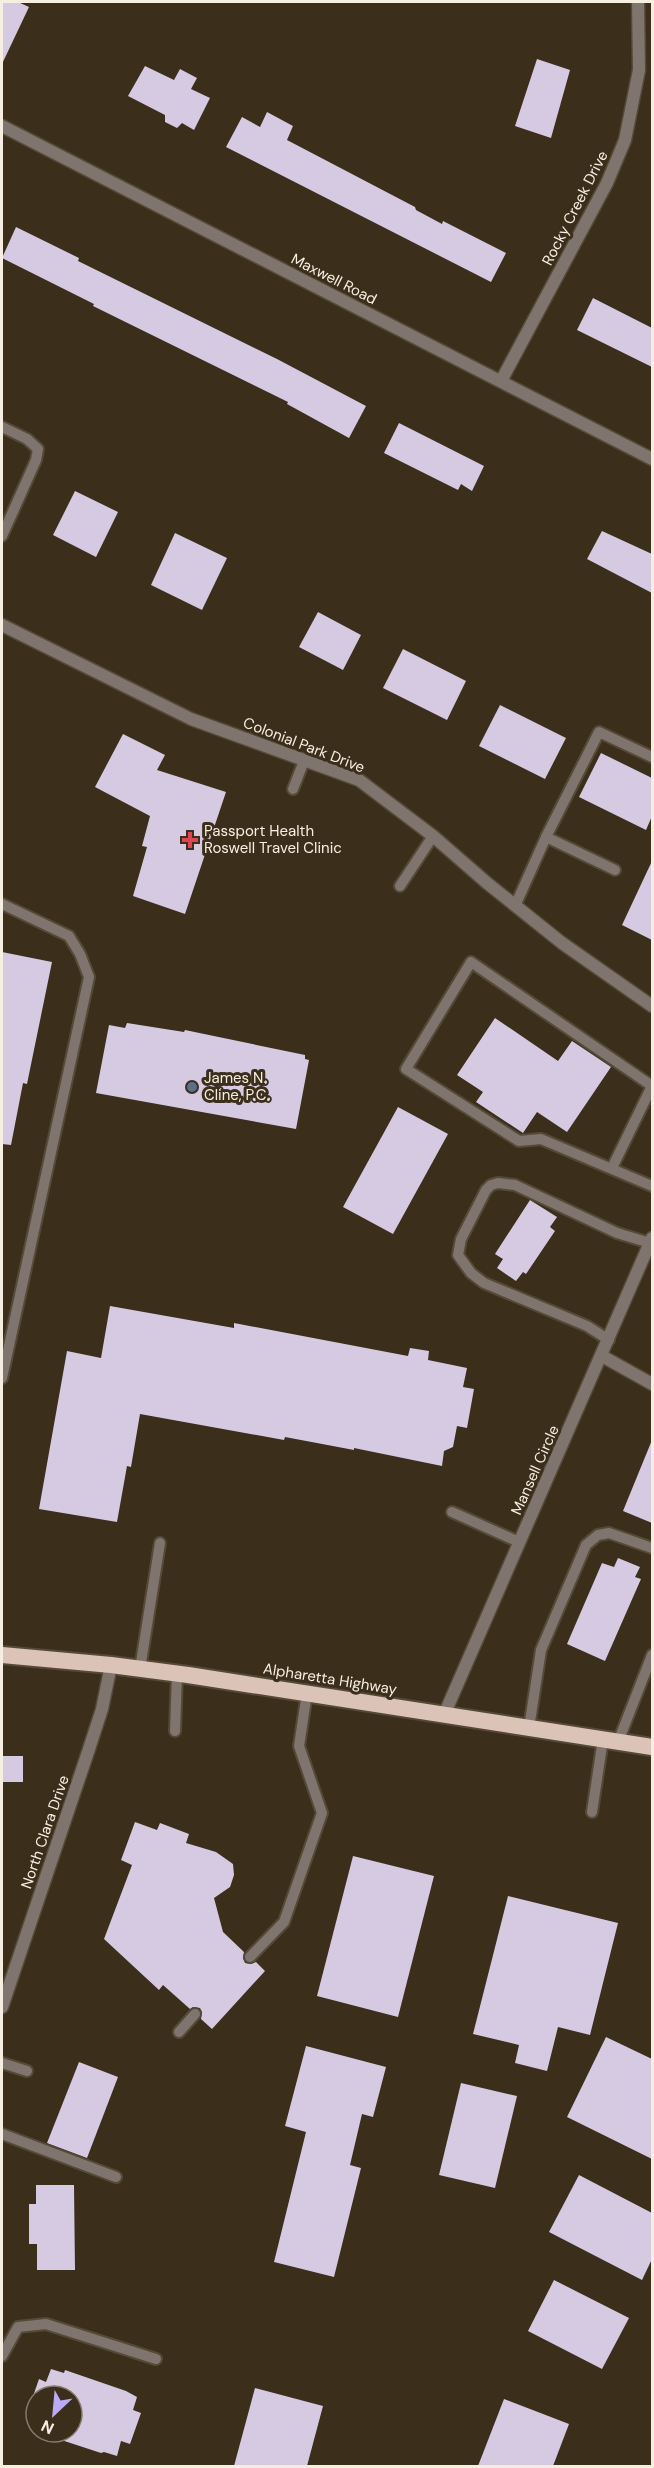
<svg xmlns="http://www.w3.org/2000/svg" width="654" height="2468" font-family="'DM Sans',sans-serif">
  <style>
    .building { fill: #d6cae3 }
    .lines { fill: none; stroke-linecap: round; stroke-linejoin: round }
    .service-casing { stroke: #554937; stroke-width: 14 }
    .minor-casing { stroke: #554937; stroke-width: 15 }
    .trunk-casing { stroke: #554937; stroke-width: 20 }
    .service { stroke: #7f746e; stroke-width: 10 }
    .minor { stroke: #7f746e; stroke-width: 12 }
    .trunk { stroke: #dcc3b7; stroke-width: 16 }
    .health-dot { fill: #e0444e; stroke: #3b2e1b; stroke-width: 2 }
    .service-dot { fill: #5c6f8a; stroke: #3b2e1b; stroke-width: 2 }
    .labels { text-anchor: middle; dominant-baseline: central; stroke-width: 6; stroke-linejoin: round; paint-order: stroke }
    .street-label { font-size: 15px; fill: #f7eee2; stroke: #3b2e1b }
    .poi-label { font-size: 15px; fill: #f7eee2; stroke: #3b2e1b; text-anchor: start }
  </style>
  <rect width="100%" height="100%" fill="#3b2e1b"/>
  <g class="building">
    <polygon points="2,2 18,2 29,7 2,64"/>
    <polygon points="537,59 570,70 551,138 515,126"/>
    <polygon points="145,66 174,80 180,69 197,78 191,89 210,98 194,130 182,123 177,128 165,122 165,115 128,96"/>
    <polygon points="267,112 293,126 287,140 415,207 416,210 442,224 443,221 506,253 491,282 226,147 242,117 260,127"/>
    <polygon points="16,227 79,258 78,261 277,359 366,406 349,438 287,404 288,402 93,306 94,304 2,258"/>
    <polygon points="593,298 652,328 652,367 577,330"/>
    <polygon points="399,423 484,466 472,491 461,484 458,490 384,453"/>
    <polygon points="75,491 118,512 96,557 53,535"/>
    <polygon points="602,531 652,554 652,593 587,559"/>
    <polygon points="175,533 227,558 202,610 151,585"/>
    <polygon points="318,612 361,635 343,670 299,647"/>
    <polygon points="403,649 466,681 447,720 383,688"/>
    <polygon points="500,705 566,738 545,779 479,746"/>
    <polygon points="123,734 165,755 157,770 226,792 185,914 133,896 147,847 142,846 150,816 95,787"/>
    <polygon points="601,753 652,778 652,816 646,830 579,797"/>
    <polygon points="652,861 652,940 622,925"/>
    <polygon points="2,952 52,962 27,1084 23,1083 11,1145 2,1144"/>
    <polygon points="495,1018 558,1061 572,1041 611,1067 567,1132 537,1112 523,1133 476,1102 483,1092 457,1075"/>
    <polygon points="127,1023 184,1032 185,1030 305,1055 305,1059 309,1060 296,1129 96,1093 109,1025 125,1028"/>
    <polygon points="398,1107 448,1134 393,1234 343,1207"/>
    <polygon points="530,1200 557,1217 550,1227 555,1231 526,1274 523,1272 516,1281 497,1268 503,1259 495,1254"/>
    <polygon points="110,1306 234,1328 234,1323 408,1356 410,1348 429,1351 428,1360 467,1368 463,1387 474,1389 467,1428 457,1426 453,1447 444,1451 442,1466 354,1448 354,1450 285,1437 284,1440 140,1414 131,1467 127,1466 117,1522 39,1509 67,1351 101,1358"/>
    <polygon points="652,1440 652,1523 623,1511"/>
    <polygon points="618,1558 640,1567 635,1577 641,1579 605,1661 567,1644 602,1563 614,1567"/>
    <rect x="2" y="1756" width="21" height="26"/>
    <polygon points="135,1822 157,1830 160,1823 189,1834 186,1843 216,1852 233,1864 234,1875 230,1887 214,1898 223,1932 244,1952 243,1958 245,1963 251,1964 256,1962 265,1971 212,2029 201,2019 202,2012 200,2008 193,2007 190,2009 163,1985 159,1990 104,1939 132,1865 121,1860"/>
    <polygon points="353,1856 434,1876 398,2017 317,1996"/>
    <polygon points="508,1896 618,1923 590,2035 558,2027 547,2071 515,2063 519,2045 473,2034"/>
    <polygon points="606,2037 652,2059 652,2159 567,2117"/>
    <polygon points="306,2046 386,2067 373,2117 362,2114 350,2165 361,2168 334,2277 274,2262 306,2132 285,2126"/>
    <polygon points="79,2062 118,2077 87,2158 47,2143"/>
    <polygon points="461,2083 517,2096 495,2188 439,2175"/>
    <polygon points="579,2175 652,2213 652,2259 642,2280 549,2232"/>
    <polygon points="36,2185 74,2185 75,2270 37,2270 37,2244 29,2244 29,2204 36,2204"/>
    <polygon points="554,2280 629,2318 602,2369 528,2331"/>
    <polygon points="51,2369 64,2373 65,2370 126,2391 137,2397 133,2410 141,2413 130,2444 121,2441 117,2456 104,2452 101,2453 43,2434 44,2432 72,2432 72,2396 36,2396 36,2429 31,2427 35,2414 28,2411 39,2379 46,2382"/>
    <polygon points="255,2388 323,2406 307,2466 234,2466"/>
    <polygon points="504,2399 569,2424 553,2466 478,2466"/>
  </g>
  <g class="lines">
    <defs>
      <g id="service">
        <polyline points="2,427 27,439 38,449 36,460 2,536"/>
        <polyline points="293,789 304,761"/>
        <polyline points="546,837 599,732 652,757"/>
        <polyline points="400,886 433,836"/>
        <polyline points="2,904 69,936 80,954 89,977 2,1378"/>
        <polyline points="515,906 546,837 615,870"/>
        <polyline points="652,1086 471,962 406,1069 519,1141 541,1139 652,1186"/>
        <polyline points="612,1168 652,1086"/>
        <polyline points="609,1340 587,1326 484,1283 471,1273 458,1255 461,1239 486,1190 491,1185 498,1183 515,1185 617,1233 650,1243"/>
        <polyline points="452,1512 519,1542"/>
        <polyline points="140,1669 160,1543"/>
        <polyline points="529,1728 541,1650 586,1545 598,1535 609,1533 652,1548"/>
        <polyline points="175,1731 177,1674"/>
        <polyline points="618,1742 652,1655"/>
        <polyline points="592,1812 603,1739"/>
        <polyline points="250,1957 284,1922 322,1813 299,1746 307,1693"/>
        <polyline points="179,2032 195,2014"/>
        <polyline points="2,2063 27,2071"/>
        <polyline points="2,2134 116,2177"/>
        <polyline points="2,2356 18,2327 46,2324 156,2359"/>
      </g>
      <g id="minor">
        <polyline points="2,126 652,459"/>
        <polyline points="501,381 607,183 625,140 639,70 638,2"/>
        <polyline points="2,625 191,719 359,780 433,836 487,883 562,943 652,1006"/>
        <polyline points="602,1356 652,1384"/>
        <polyline points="444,1715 652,1238"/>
        <polyline points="2,2007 89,1749 102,1709 111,1665"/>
      </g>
      <polyline id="trunk" points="2,1655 111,1665 188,1675 652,1747"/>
    </defs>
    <use href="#service" class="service-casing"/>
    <use href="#minor" class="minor-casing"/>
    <use href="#trunk" class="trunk-casing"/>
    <use href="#service" class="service"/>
    <use href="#minor" class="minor"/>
    <use href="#trunk" class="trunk"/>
  </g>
  <path class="health-dot" d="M187 831h6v6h6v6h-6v6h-6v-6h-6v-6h6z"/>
  <circle class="service-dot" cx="192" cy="1087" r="6"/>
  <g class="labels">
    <g class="street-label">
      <text transform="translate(575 208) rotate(-63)">Rocky Creek Drive</text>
      <text transform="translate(334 279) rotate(27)">Maxwell Road</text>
      <text transform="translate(304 745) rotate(21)">Colonial Park Drive</text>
      <text transform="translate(535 1470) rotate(-66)">Mansell Circle</text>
      <text transform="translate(330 1679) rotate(9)">Alpharetta Highway</text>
      <text transform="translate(45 1832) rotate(-71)">North Clara Drive</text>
    </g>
    <g class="poi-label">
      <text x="204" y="831">Passport Health<tspan x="204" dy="17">Roswell Travel Clinic</tspan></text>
      <text x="204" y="1078">James N.<tspan x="204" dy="17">Cline, P.C.</tspan></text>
    </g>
  </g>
  <rect width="654" height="2468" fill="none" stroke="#f7eee2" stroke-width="6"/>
  <g transform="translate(54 2414) rotate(206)"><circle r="28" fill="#3b2e1b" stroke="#867b6b" stroke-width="1.5"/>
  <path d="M0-4.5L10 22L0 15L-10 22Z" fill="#bbaaf6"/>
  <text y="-9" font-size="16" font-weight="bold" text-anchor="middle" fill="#f7eee2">N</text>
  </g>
</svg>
